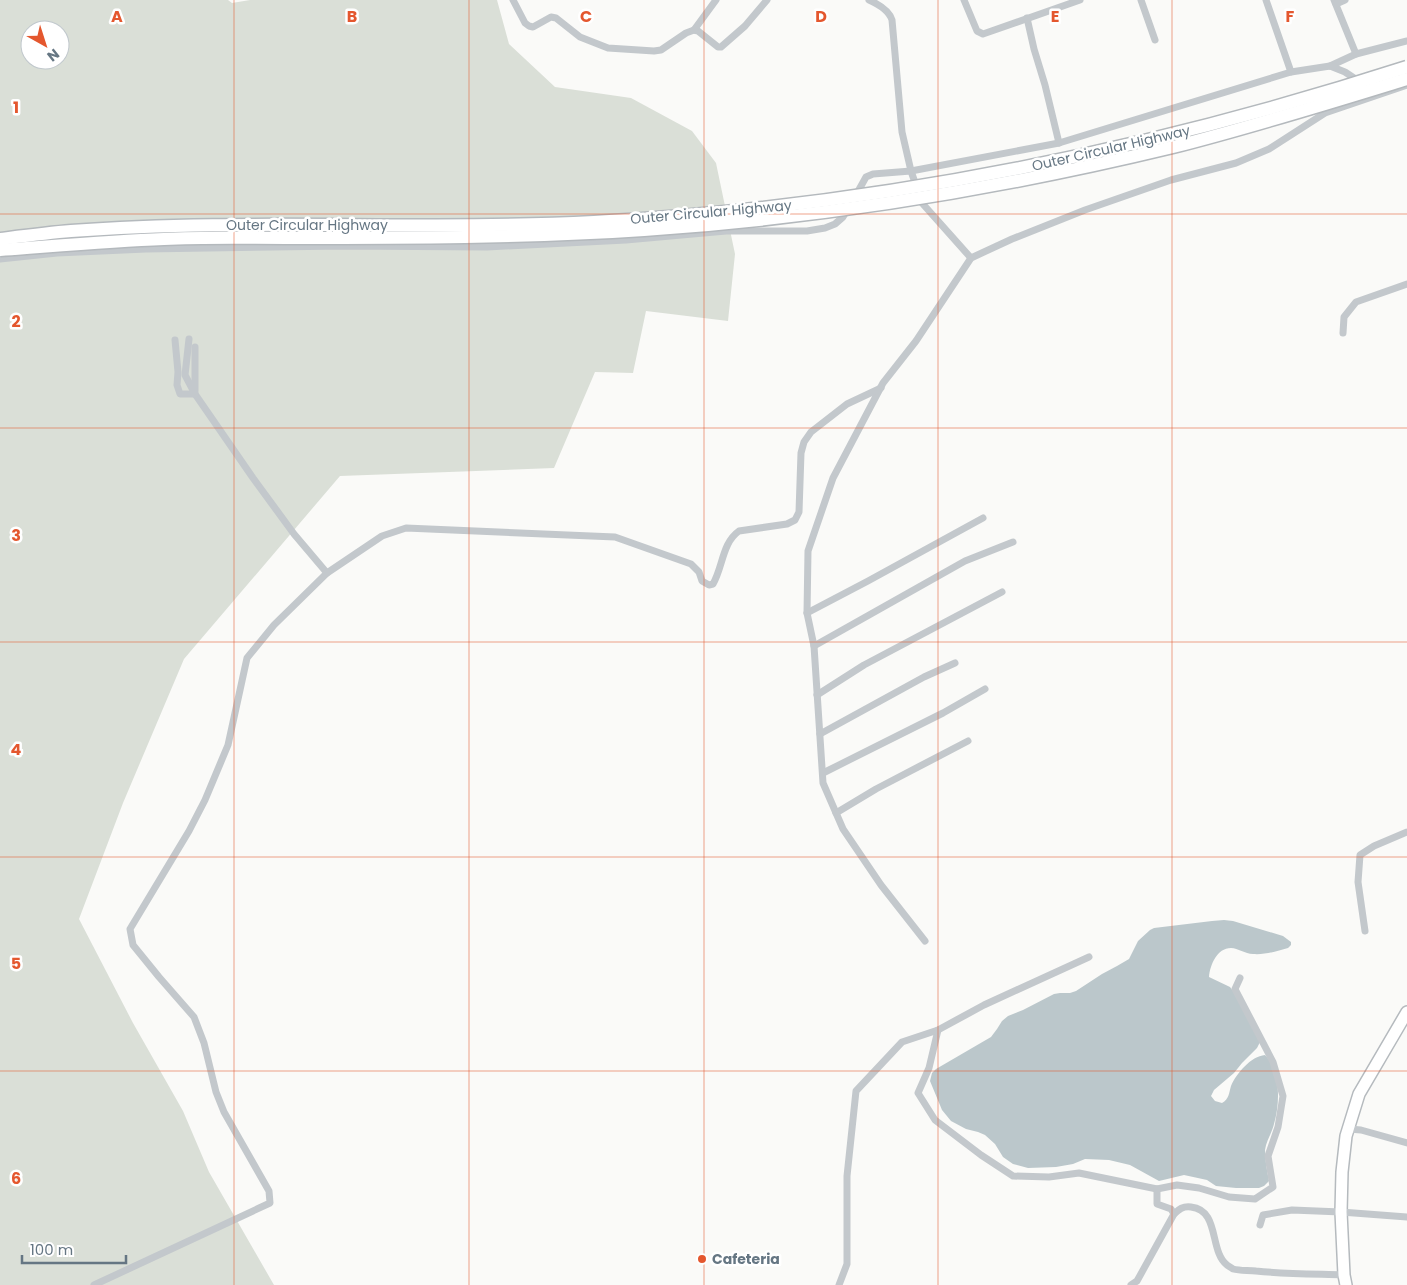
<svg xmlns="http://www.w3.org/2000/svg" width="1407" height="1285" font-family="Poppins,sans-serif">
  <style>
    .green { fill: #dadfd7; fill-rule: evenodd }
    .water { fill: #bbc7cb }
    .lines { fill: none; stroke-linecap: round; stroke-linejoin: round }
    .primary-casing { stroke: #b5babe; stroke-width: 14 }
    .minor { stroke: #c3c8cc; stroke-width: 7 }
    .primary { stroke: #fff; stroke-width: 11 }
    .motorway-bridge-casing { stroke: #b4b9bd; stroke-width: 15; stroke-linecap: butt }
    .motorway-bridge { stroke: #fff; stroke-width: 12 }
    .grid { fill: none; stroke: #e4572e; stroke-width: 1; stroke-opacity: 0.55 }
    .poi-dot { fill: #e4572e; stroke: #fff; stroke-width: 2 }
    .labels { text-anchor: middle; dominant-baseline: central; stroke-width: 5; stroke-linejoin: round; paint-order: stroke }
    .street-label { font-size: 14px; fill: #657683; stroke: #fff }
    .poi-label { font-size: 14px; font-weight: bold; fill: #657683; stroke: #fff; text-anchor: start }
    .grid-label { font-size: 16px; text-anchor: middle; font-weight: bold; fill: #e4572e; stroke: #fff; stroke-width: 5; stroke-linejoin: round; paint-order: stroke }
  </style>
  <rect width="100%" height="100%" fill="#fafaf8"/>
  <path class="green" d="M0,0H228L232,3L250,0H497L509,44L555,87L631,98L692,131L716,163L735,254L728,321L646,311L633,373L595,372L554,468L340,476L184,659L123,803L79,919L133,1023L183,1111L209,1172L274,1285H0ZM30,30H60V60H30Z"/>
  <path class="water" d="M1224,920L1233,921L1283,936L1291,942V945L1288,948C1277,951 1265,955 1253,954C1245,954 1238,948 1231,948C1217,948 1210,965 1209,977L1230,987L1233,991L1260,1042L1257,1048L1242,1063L1234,1073L1214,1090L1211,1096L1215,1101L1222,1103C1229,1099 1229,1093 1231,1086C1236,1074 1251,1056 1265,1055C1281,1071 1280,1104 1274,1124C1272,1133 1266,1141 1265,1150C1265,1160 1267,1171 1269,1181L1264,1186L1259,1188H1236L1216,1186L1207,1180L1184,1175L1159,1181L1130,1165L1109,1160L1085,1159L1073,1164L1056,1167L1028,1168L1013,1164L1003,1157L995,1144L985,1135L978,1132L966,1129L951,1121L942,1110L930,1081L932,1073L936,1069L991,1037L997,1029L1002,1021L1008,1016L1023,1010L1054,994L1060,993H1070L1076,991L1102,974L1117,966L1129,959L1138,941L1150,930L1154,928L1212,921Z"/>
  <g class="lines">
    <defs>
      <polyline id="primary" points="1346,1285 1344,1275 1341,1212 1342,1172 1346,1136 1359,1094 1407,1012"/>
    </defs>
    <use href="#primary" class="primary-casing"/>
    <g class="minor">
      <polyline points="513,0 525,23 529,26 533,27 551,17 556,18 580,37 608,48 654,51 661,50 686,33 694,30 698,31 718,47 721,47 745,26 767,0"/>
      <path d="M869,0C878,4 889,10 892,20L902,132L911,171L922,203L971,258"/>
      <polyline points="964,0 977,31 983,34 1080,0"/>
      <polyline points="1141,0 1155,40"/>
      <polyline points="1266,0 1291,72"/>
      <polyline points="1334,0 1356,54"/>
      <polyline points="1336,4 1345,0"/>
      <polyline points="1027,18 1034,49 1045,85 1059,143"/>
      <polyline points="694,30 716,0"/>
      <polyline points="1330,66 1356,54 1407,41"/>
      <polyline points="856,195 866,177 873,174 911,171 1059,143 1291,72 1330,66 1345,72 1360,82"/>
      <polyline points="0,259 57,253 146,249 344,246 487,247 626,240 726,231 807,231 825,228 835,224 843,217 848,209"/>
      <polyline points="1343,333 1344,317 1356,302 1407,284"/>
      <polyline points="189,339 185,375 195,394 253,478 294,534 327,573"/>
      <polyline points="175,340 178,372 177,385 180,394 195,394"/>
      <polyline points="195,391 195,347"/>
      <polyline points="807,613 868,581 983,518"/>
      <polyline points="814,646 965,561 1013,542"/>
      <polyline points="817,695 864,665 1002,592"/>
      <polyline points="820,734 924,677 955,663"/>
      <polyline points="823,773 943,713 985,689"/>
      <polyline points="836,813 876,789 968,741"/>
      <polyline points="1365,931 1358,882 1360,855 1374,846 1407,832"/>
      <polyline points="925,941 881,885 843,829 823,783 814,646 807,613 808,551 833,478 883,383 916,341 971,258 1012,239 1085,210 1171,180 1236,163 1269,149 1325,113 1407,85"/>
      <polyline points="938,1030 929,1068 918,1093 935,1120 981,1155 1013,1176 1049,1177 1079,1173 1157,1189"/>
      <polyline points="1349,1129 1361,1130 1407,1143"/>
      <polyline points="1174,1214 1171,1209 1157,1204 1157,1189 1177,1185 1199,1188 1229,1197 1255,1199 1273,1187 1268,1156 1278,1127 1283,1096 1273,1062 1235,989 1240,978"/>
      <polyline points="1260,1225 1263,1215 1292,1210 1341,1212 1407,1217"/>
      <path d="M94,1285L270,1203L269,1191L224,1112L216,1092L204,1043L194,1017L159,977L133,945L130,929L189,831L205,800L228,745L247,658L274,625L327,573L382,536L406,528L615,537L691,564L699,572L702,581L709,585L713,584C723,567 722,543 739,531L787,524L795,520L799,512L801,453L804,442L811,432L847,404L881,388"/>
      <polyline points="839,1285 847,1264 847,1176 856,1091 902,1042 938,1030 984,1005 1089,957"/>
      <path d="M1131,1285L1137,1281L1174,1214C1179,1209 1183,1206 1191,1207C1220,1210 1209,1251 1227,1265C1228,1266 1232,1268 1233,1269C1240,1271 1249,1270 1256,1271C1285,1274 1315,1274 1344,1275"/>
    </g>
    <use href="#primary" class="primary"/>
    <defs>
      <g id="motorway-bridge">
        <path d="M0,239C24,236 47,233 71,231C245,218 420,231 594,222C870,207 1144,152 1407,67"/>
        <path d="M0,250C55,246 109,241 164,239C205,237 245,238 286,238C405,238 524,238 644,230C822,218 999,189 1173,147C1252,127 1329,103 1407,79"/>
      </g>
    </defs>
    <use href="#motorway-bridge" class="motorway-bridge-casing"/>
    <use href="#motorway-bridge" class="motorway-bridge"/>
  </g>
  <path class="grid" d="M234,0V1285M469,0V1285M704,0V1285M938,0V1285M1172,0V1285M0,214H1407M0,428H1407M0,642H1407M0,857H1407M0,1071H1407"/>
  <circle class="poi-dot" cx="702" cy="1259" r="5"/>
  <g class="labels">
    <g class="street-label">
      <text transform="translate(1111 148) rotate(-13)">Outer Circular Highway</text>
      <text transform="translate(711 212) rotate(-5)">Outer Circular Highway</text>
      <text x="307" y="225">Outer Circular Highway</text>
    </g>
    <g class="poi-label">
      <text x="712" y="1259">Cafeteria</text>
    </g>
  </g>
  <g class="grid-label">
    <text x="117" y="22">A</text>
    <text x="352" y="22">B</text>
    <text x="586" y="22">C</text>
    <text x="821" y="22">D</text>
    <text x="1055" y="22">E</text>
    <text x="1290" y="22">F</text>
    <text x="16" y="113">1</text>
    <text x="16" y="327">2</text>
    <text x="16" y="541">3</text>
    <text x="16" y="755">4</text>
    <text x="16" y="969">5</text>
    <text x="16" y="1184">6</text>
  </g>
  <g transform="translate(45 45) rotate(141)"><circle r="24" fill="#ffffff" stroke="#c1c8cd"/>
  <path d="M0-4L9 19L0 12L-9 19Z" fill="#e4572e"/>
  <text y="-8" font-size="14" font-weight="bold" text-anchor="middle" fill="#657683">N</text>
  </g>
  <path d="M22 1255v8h104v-8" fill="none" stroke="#657683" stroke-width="2.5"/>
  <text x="30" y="1255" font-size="15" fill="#657683" stroke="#ffffff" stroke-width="4" paint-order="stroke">100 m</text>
</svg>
